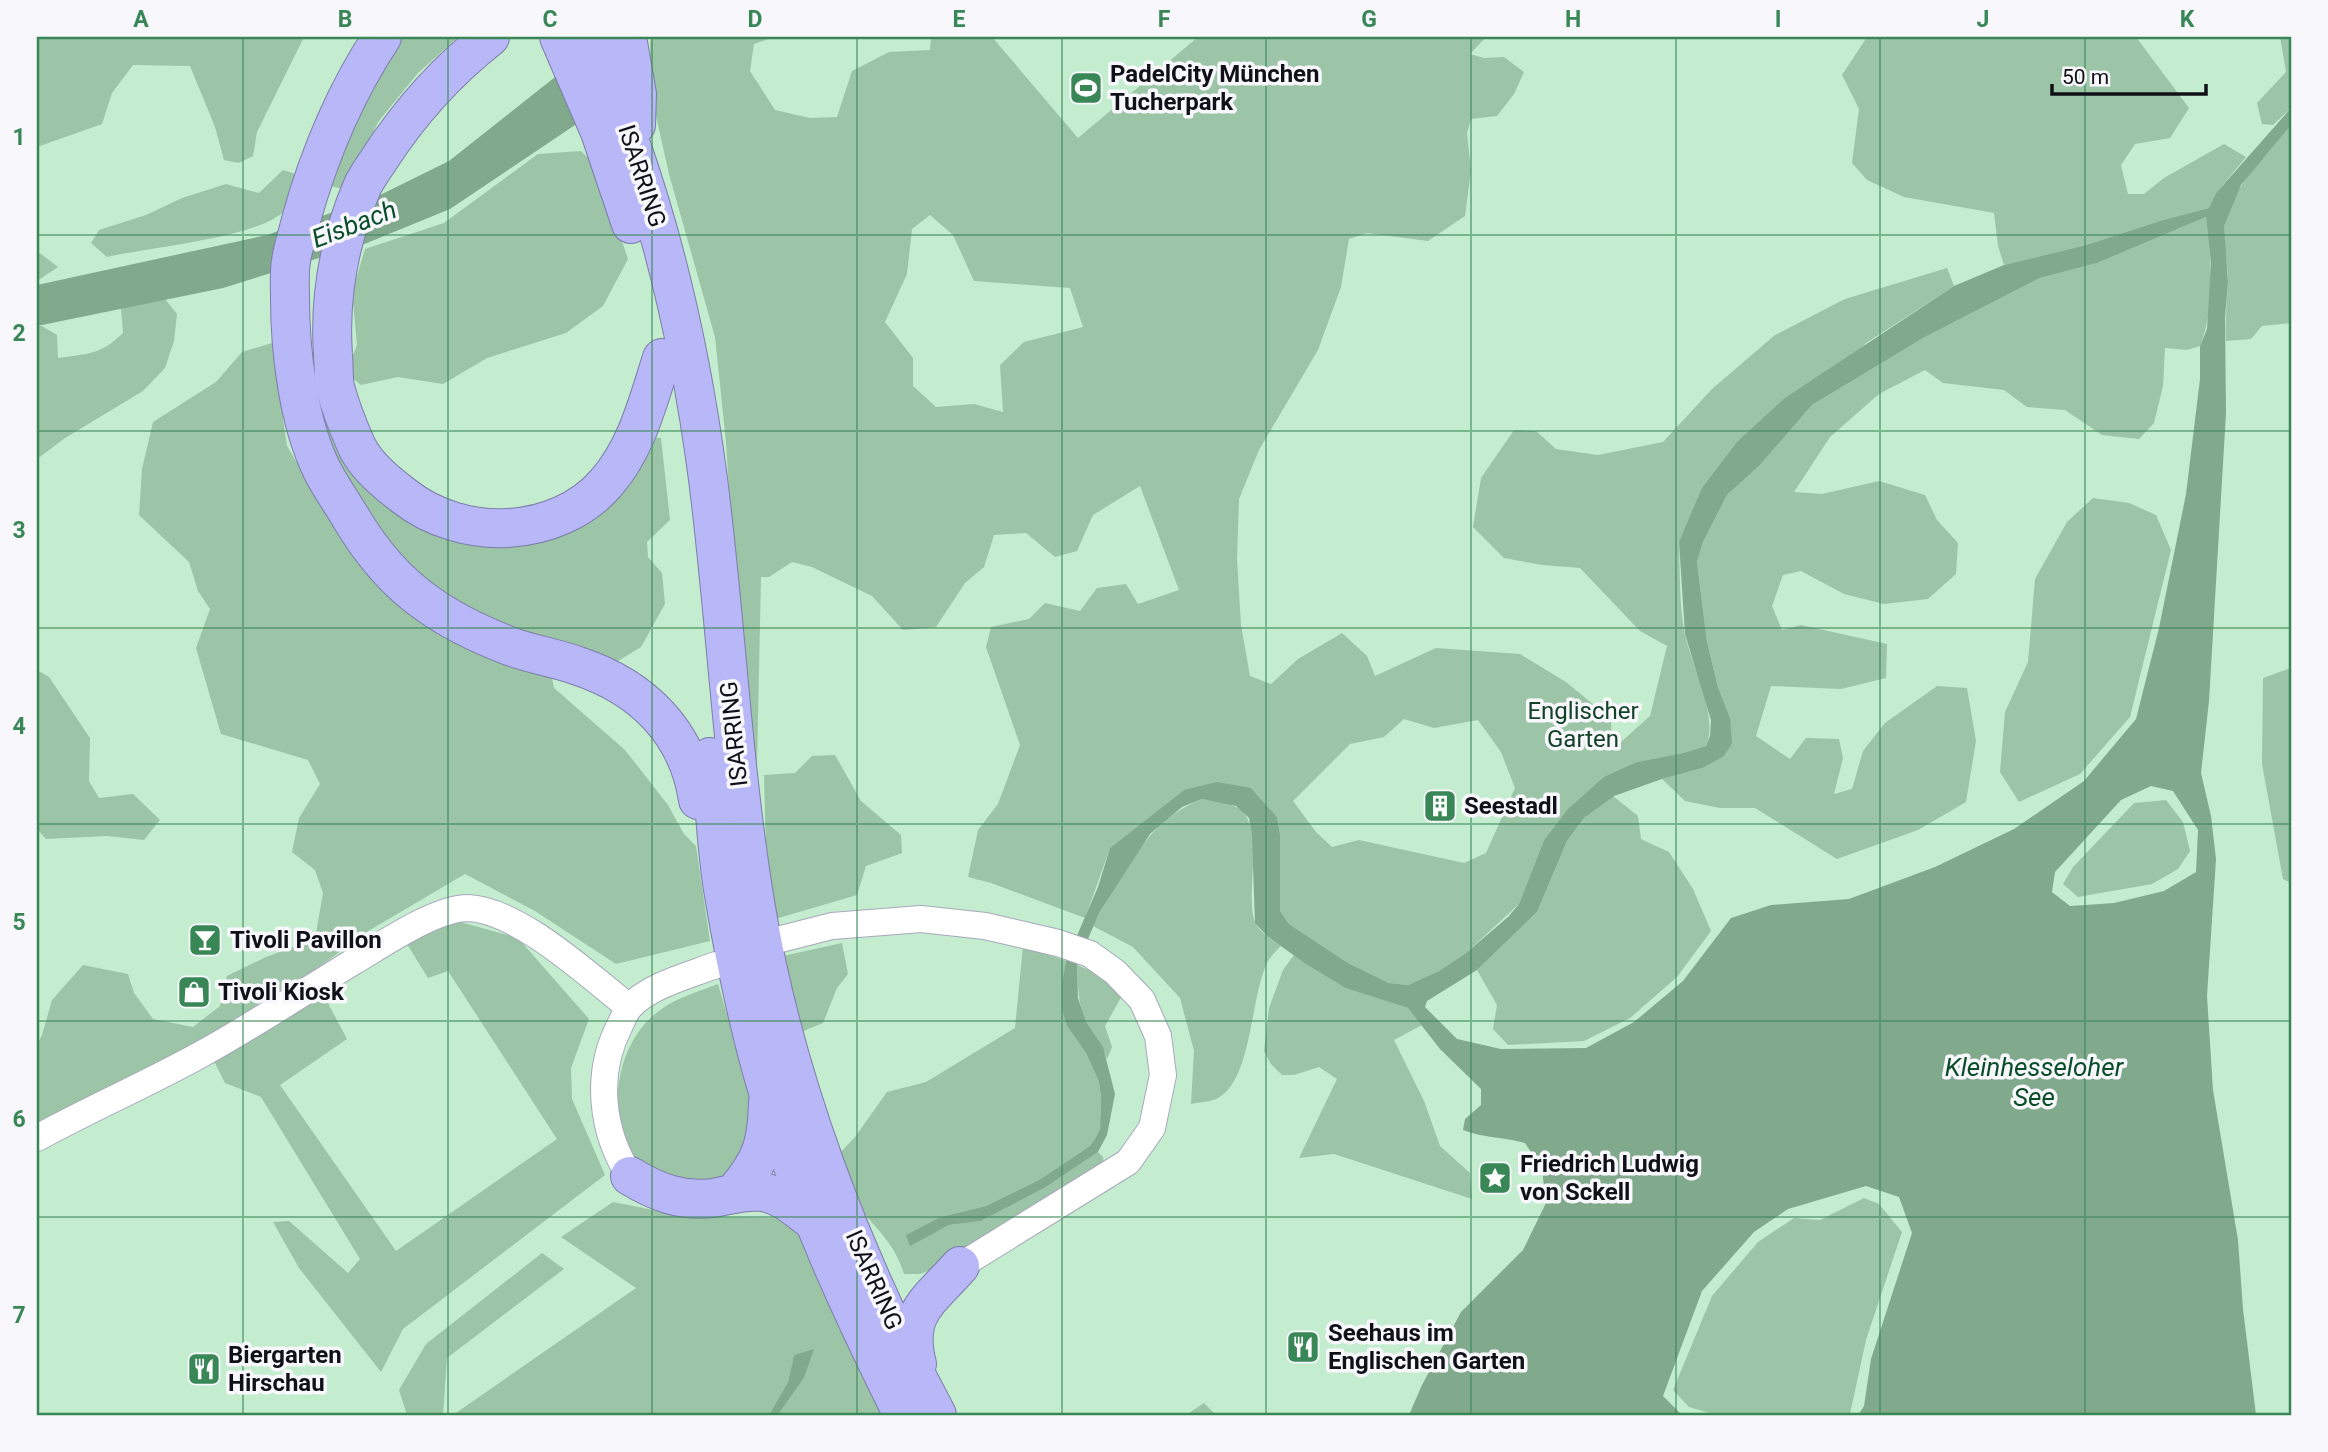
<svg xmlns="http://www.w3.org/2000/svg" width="2328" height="1452" font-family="Roboto,sans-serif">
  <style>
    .green { fill: #c4edcf }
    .forest { fill: #9cc4a7; fill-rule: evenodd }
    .water { fill: #81a98c; fill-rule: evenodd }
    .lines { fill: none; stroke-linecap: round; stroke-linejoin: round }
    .minor-casing { stroke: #a7a7bd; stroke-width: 28 }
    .highway-casing { stroke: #7d7da9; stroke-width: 40 }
    .minor { stroke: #fff; stroke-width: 26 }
    .highway { stroke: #b8b7f7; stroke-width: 38 }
    .grid { fill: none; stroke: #398757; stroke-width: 2; stroke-opacity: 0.55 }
    .labels { text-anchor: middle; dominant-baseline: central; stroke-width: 7; stroke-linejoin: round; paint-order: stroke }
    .poi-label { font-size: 24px; font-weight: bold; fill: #101018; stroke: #f7f7fc; text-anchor: start }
    .street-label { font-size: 24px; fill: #101018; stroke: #f7f7fc }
    .park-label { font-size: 24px; fill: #124226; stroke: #f7f7fc }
    .water-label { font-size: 26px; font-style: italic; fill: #094e29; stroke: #f7f7fc }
    .neatline { fill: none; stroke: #398757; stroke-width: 2.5 }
    .grid-label { font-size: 23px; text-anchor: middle; font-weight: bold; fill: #398757 }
  </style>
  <rect width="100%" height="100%" fill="#f7f7fc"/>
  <polygon class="green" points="37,37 540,37 559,74 646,37 2291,37 2291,1415 37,1415"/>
  <g class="forest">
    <polygon points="37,37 304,37 257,132 253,156 239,163 224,160 215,127 190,66 133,65 112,93 102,124 37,147"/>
    <polygon points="400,37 458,37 418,73 378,122 360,162 343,189 327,185 330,161"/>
    <path d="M654,37H774L754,44L750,71L775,110L810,118L837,117L852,71L889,52L930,50L931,37H992L1078,138L1198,37H1486L1470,54L1484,58L1504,57L1524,72L1514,94L1497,116L1471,119L1467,133L1471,171L1465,216L1428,241L1367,233L1349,239L1341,287L1318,350L1259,450L1239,499L1237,559L1241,625L1250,676L1271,684L1298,659L1342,633L1367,656L1375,676L1436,648L1520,654L1566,682L1611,719L1612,750L1650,716L1667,646L1640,631L1580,568L1542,565L1504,558L1473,527L1481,478L1514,430L1536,431L1556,449L1598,455L1663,442L1712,389L1775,335L1845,299L1947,268L1954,286L1866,343L1679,542C1680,572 1679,605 1685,635C1692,667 1719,716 1706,746L1683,753L1637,762L1567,810L1544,840L1519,904L1466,953L1439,971L1408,985L1389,983L1348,963L1289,924L1280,911V834L1277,817L1251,788L1184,790L1136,828L1110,848L1085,918L991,883L968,877L978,830L998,804L1020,745L986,647L991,627L1029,619L1045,603L1080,611L1097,588L1126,584L1138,604L1179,590L1140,486L1093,515L1077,551L1055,557L1026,533L994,535L984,567L965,583L936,627L903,630L872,596L812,567L792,562L769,577H761L757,765H746L726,442L715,337L669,174L650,89V41ZM930,215L953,235L974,281L1070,288L1083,327L1024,342L1000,365L1003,412L974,404L936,407L913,386V358L885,322L907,274L912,229ZM1404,719L1434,728L1478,720L1501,752L1515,788L1486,853L1464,863L1359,840L1332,847L1316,832L1293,801L1350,744L1384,737Z"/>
    <polygon points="1867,37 2136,37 2189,108 2170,138 2135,144 2121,165 2128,194 2144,194 2164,178 2224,144 2246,157 2216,193 2209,208 2163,220 2086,245 2004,265 1998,246 1994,213 1904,197 1867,180 1852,163 1859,109 1842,75"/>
    <polygon points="2280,37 2291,37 2291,108 2273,125 2262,124 2257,103 2286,72"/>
    <path d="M2291,125V323L2262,326L2251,339L2226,341C2225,320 2227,301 2228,281C2228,263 2223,245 2224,227C2225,199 2270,145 2291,125Z"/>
    <polygon points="581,151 597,167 628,259 603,306 566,333 487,358 443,384 398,377 361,385 346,373 357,345 353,302 354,286 365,249 444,223 538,154"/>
    <path d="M283,170L296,174C294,183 293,197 288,206C272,237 143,248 107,257L91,243L99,230L146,215L182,198L226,184L259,193Z"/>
    <path d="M2206,217C2211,260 2216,305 2200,346L2187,350L2165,348L2163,386L2154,423L2139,439L2102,435L2065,410L2027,407L2004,390L1943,383L1925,370L1879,394L1830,437L1794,492L1822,494L1879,481L1925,495L1937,520L1958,543L1956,574L1928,599L1884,604L1844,594L1801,571L1783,575L1772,606L1782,630L1801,625L1887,644L1886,678L1841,689L1771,686L1756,736L1790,759L1806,738L1839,739L1843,758L1834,794L1852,789L1863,751L1885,723L1937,686L1967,688L1976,741L1966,802L1918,830L1837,859L1755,808H1720L1685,801L1662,779L1702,768L1730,718L1718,687L1707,642L1697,562L1703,542L1727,495L1760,465L1812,405L1925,337L2040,278L2097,263Z"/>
    <polygon points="37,251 58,267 37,281"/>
    <path d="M165,299L177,314L174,341L165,368L143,391L65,438L37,459V326H42L57,335L58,358C86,354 101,355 123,333L121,308Z"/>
    <polygon points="272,343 287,446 349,551 390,598 443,627 551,673 554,688 625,750 668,805 684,834 696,846 710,941 616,964 535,911 465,874 370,930 280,995 237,1022 37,1126 37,1045 42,1035 52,1000 83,965 128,974 134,993 153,1019 193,1027 220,1006 227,976 266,957 315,939 323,893 315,870 292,852 299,818 320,784 308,760 221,734 196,648 210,609 198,591 189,562 139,515 142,469 153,422 216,382 242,352"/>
    <polygon points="331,408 373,485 534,535 649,437 661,438 670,520 647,542 648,557 662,573 665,604 641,647 605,669 469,608 421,577 385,541 314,420"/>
    <polygon points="2093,498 2129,503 2156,515 2171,550 2130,717 2080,774 2019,802 2000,772 2005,712 2028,662 2035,579 2067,522"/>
    <polygon points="2291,668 2291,883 2283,879 2262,764 2263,678"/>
    <polygon points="37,670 49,677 90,738 89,781 99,798 133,794 160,820 144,840 107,836 46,839 37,829"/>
    <polygon points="835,755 861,801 901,835 902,853 866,866 857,895 775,919 767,891 764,775 795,773 812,756"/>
    <polygon points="1613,796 1638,816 1641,839 1669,852 1693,889 1711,931 1677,977 1630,1018 1584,1041 1508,1045 1493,1029 1497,1005 1477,970 1537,912 1567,841 1584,818"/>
    <path d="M1202,799C1212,801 1225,802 1234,806C1270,821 1242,897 1256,924C1261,933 1272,940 1281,946C1276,951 1270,957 1267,963C1250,999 1252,1079 1218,1098C1211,1102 1199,1102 1191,1104L1194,1051L1180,998L1133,947L1093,926L1099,913C1130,866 1147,821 1202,799Z"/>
    <polygon points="2166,800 2183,822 2190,851 2178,869 2152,884 2078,897 2063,884 2073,867 2134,803"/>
    <polygon points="453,920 518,938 589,1019 571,1068 572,1099 605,1175 403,1329 381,1372 299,1268 273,1222 289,1221 348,1273 360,1259 261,1097 225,1083 213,1059 322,992 347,1039 280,1085 396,1251 557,1139 448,971 428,978 407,944"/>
    <polygon points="842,943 848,974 837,988 823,1023 801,1032 783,956"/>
    <path d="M1023,946L1066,961L1062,983L1067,1026L1086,1053L1099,1082L1101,1097L1100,1129L1096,1137L1090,1146L1039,1180L986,1206L941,1217L910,1245L949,1225L981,1221L1046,1187L1098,1152L1103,1157L1104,1163L936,1268L920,1274H904C893,1239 875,1230 856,1202C847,1189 843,1170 837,1156L855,1137L887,1092L926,1082L1015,1028Z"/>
    <polygon points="1294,955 1346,987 1408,1008 1422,1025 1394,1040 1424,1101 1440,1146 1470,1173 1472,1199 1334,1154 1299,1158 1337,1079 1319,1067 1294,1075 1282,1075 1271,1064 1264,1051 1269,1008 1283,970"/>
    <path d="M1077,965L1103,976L1123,994L1105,1026L1112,1047L1107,1059C1102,1044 1091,1035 1085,1021C1078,1003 1078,984 1077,965Z"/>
    <path d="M718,984L758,1118V1141L717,1189L640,1169C635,1160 627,1150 624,1141C609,1094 621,1036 663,1008C679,997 700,991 718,984Z"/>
    <polygon points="1864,1198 1879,1204 1902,1232 1866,1340 1850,1414 1716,1415 1689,1407 1673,1390 1712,1296 1758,1242 1794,1218 1820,1220"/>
    <polygon points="613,1202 689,1217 772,1218 794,1220 847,1343 882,1415 778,1415 804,1378 813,1350 794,1355 788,1382 769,1415 453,1415 636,1288 561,1237"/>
    <polygon points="542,1253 564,1269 447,1358 443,1415 407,1415 399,1390 426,1344"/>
    <polygon points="1204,1403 1216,1415 1186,1415"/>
  </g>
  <g class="water">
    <polygon points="559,74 581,121 450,209 367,243 223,288 37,326 37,285 267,235 374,198 449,161"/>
    <path d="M2291,108V125L2241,185L2224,226L2228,282L2225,318L2226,413L2209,701L2201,773L2211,816L2216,859L2207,996L2213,1090L2238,1240L2243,1309L2256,1415H1858L1864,1406L1871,1359L1912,1233L1899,1197L1866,1186L1788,1209L1754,1232L1702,1291L1663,1396L1682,1415H1409L1422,1385L1461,1312L1523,1250L1546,1203L1542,1169L1525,1143C1504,1137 1482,1138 1463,1130L1465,1119L1481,1105V1089L1440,1049L1408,1008L1346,988L1306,964L1267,936L1255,923L1252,835L1249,818L1236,806L1202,799L1182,807L1150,834L1099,913L1077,965L1078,998L1086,1022L1103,1047L1115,1094L1107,1135L1098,1152L1046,1187L981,1221L949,1225L910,1246L906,1235L941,1217L986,1206L1039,1180L1090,1146L1096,1137L1100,1129L1101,1097L1099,1082L1086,1053L1067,1026L1062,1009V982L1066,961L1098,887L1110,848L1184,790L1217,782L1251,788L1277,817L1280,834V911L1289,924L1348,963L1389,983L1408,985L1439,971L1466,953L1508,917L1519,904L1544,840L1567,810L1604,777L1637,762L1683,753L1706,746L1710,736L1711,720L1685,634L1679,542L1702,488L1738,441L1785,398L1954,286L2004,265L2086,245L2163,220L2209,208L2216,193ZM2206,217L2211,264L2207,329L2200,346V379L2186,494L2159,628L2136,719L2084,781L2014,829L1935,867L1849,899L1771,905L1731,918L1683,981L1634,1022L1586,1048L1501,1049L1457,1039L1425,1007L1427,1001L1477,970L1537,912L1567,841L1584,818L1614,796L1662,779L1702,768L1724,756L1732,743L1730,718L1718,687L1707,642L1697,562L1703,542L1727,495L1760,465L1812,405L1925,337L2040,278L2097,263ZM2151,786L2173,791L2198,830L2196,872L2164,891L2114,903L2070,906L2052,892L2055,872L2121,800Z"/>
    <polygon points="814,1349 804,1378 778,1415 769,1415 788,1382 794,1355"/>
  </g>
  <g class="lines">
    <defs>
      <g id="minor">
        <polyline points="781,939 832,926 921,919 985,926 1058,943 1090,954 1115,972 1142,1000 1158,1036 1163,1075 1152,1128 1128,1162 960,1266"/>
        <path d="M37,1138C90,1109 145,1085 198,1056C251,1027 302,993 353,962C382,945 435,908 468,908C519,910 589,976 629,1007"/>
        <path d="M630,1176C601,1132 595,1074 619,1027C622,1021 625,1013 629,1008C647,986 690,975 716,965"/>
      </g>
      <g id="highway">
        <path d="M382,37C345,93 319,155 301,220C298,233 293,247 291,261C289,272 290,286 290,298C290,350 298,420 321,468C329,485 341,501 351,518C370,550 396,582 428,604C453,622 483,636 512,647C534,655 557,658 578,666C642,687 688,732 698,800"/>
        <path d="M490,37C448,70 410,112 380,158C375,166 368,175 363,185C340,238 329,297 333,355C334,365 333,377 335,387C340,406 349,429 357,447C367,467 387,483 404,496C433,519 472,530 508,528C545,526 582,511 606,483C637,448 648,401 662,358"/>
        <polyline points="559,37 600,132 631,224"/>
        <path d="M588,37C652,178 688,326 708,479C726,620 732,762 755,902C784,1079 853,1257 937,1415"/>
        <polyline points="627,37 637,94 636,125"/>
        <path d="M710,757C715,803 716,850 724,895C735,961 749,1028 768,1092C802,1204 851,1311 903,1415"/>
        <path d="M630,1176C656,1192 682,1202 713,1198C729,1195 745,1190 762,1192C783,1195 798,1210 814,1222"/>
        <path d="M735,1192C762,1160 767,1143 768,1102"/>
        <path d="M917,1364C904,1313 929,1301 960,1266"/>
      </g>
    </defs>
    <use href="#minor" class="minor-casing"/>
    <use href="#highway" class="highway-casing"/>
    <use href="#minor" class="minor"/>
    <use href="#highway" class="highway"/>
  </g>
  <path class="grid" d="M243,37V1415M448,37V1415M652,37V1415M857,37V1415M1062,37V1415M1266,37V1415M1471,37V1415M1676,37V1415M1880,37V1415M2085,37V1415M37,235H2291M37,431H2291M37,628H2291M37,824H2291M37,1021H2291M37,1217H2291"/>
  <defs>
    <symbol id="stadium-square" viewBox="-11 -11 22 22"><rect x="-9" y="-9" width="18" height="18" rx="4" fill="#398757" stroke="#f7f7fc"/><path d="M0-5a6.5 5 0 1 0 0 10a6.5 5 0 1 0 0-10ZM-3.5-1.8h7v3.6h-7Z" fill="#fff"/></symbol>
    <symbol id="building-square" viewBox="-11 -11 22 22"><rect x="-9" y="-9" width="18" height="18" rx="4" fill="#398757" stroke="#f7f7fc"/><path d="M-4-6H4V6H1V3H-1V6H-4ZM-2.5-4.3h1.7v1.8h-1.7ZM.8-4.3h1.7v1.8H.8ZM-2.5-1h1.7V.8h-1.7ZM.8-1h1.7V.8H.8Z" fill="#fff"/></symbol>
    <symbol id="bar-square" viewBox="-11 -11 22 22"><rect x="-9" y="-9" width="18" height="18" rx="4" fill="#398757" stroke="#f7f7fc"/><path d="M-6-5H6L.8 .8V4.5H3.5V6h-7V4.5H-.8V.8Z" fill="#fff"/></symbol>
    <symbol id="shop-square" viewBox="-11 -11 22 22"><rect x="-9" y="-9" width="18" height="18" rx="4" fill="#398757" stroke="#f7f7fc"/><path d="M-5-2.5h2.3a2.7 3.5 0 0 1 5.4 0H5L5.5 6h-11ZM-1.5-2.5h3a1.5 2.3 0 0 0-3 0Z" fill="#fff"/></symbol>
    <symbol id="sight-square" viewBox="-11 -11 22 22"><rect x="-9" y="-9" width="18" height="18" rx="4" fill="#398757" stroke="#f7f7fc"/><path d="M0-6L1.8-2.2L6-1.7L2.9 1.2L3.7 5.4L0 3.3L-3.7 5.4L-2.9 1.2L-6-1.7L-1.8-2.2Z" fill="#fff"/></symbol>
    <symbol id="restaurant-square" viewBox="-11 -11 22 22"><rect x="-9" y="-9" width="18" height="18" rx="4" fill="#398757" stroke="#f7f7fc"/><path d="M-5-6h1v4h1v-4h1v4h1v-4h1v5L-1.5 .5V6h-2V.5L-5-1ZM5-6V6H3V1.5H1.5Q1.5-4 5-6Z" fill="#fff"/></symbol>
  </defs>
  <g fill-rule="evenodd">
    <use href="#stadium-square" x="1067" y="69" width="38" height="38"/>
    <use href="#building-square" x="1421" y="787" width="38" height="38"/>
    <use href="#bar-square" x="186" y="921" width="38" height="38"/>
    <use href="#shop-square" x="175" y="973" width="38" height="38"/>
    <use href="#sight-square" x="1476" y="1159" width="38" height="38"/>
    <use href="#restaurant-square" x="1284" y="1328" width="38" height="38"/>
    <use href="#restaurant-square" x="185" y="1350" width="38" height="38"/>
  </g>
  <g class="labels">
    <g class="poi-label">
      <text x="1110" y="74">PadelCity München<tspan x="1110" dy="28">Tucherpark</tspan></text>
      <text x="1464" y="806">Seestadl</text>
      <text x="230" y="940">Tivoli Pavillon</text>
      <text x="218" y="992">Tivoli Kiosk</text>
      <text x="1520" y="1164">Friedrich Ludwig<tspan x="1520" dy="28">von Sckell</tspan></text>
      <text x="1328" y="1333">Seehaus im<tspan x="1328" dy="28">Englischen Garten</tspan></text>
      <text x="228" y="1355">Biergarten<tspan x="228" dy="28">Hirschau</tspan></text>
    </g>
    <g class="street-label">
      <text transform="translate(642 176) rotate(72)">ISARRING</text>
      <text transform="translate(734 734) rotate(-96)">ISARRING</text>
      <text transform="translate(874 1280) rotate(66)">ISARRING</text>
    </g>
    <g class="park-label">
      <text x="1583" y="711">Englischer<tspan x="1583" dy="28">Garten</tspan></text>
    </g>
    <g class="water-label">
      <text transform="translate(354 224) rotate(-21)">Eisbach</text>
      <text x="2034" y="1067">Kleinhesseloher<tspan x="2034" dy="30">See</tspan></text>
    </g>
  </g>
  <rect width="2328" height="1452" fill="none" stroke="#f7f7fc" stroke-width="77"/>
  <path d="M2052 84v10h154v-10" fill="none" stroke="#101018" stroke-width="3.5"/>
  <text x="2062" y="84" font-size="21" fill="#101018" stroke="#f7f7fc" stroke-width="5" paint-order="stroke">50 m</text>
  <rect x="38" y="38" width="2252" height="1376" class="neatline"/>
  <g class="grid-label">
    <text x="141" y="27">A</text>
    <text x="345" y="27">B</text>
    <text x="550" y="27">C</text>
    <text x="755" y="27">D</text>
    <text x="959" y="27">E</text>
    <text x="1164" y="27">F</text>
    <text x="1369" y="27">G</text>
    <text x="1573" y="27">H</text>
    <text x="1778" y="27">I</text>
    <text x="1983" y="27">J</text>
    <text x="2187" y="27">K</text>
    <text x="19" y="145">1</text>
    <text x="19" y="341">2</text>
    <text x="19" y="538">3</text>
    <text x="19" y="734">4</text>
    <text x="19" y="930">5</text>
    <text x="19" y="1127">6</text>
    <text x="19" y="1323">7</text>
  </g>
</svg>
